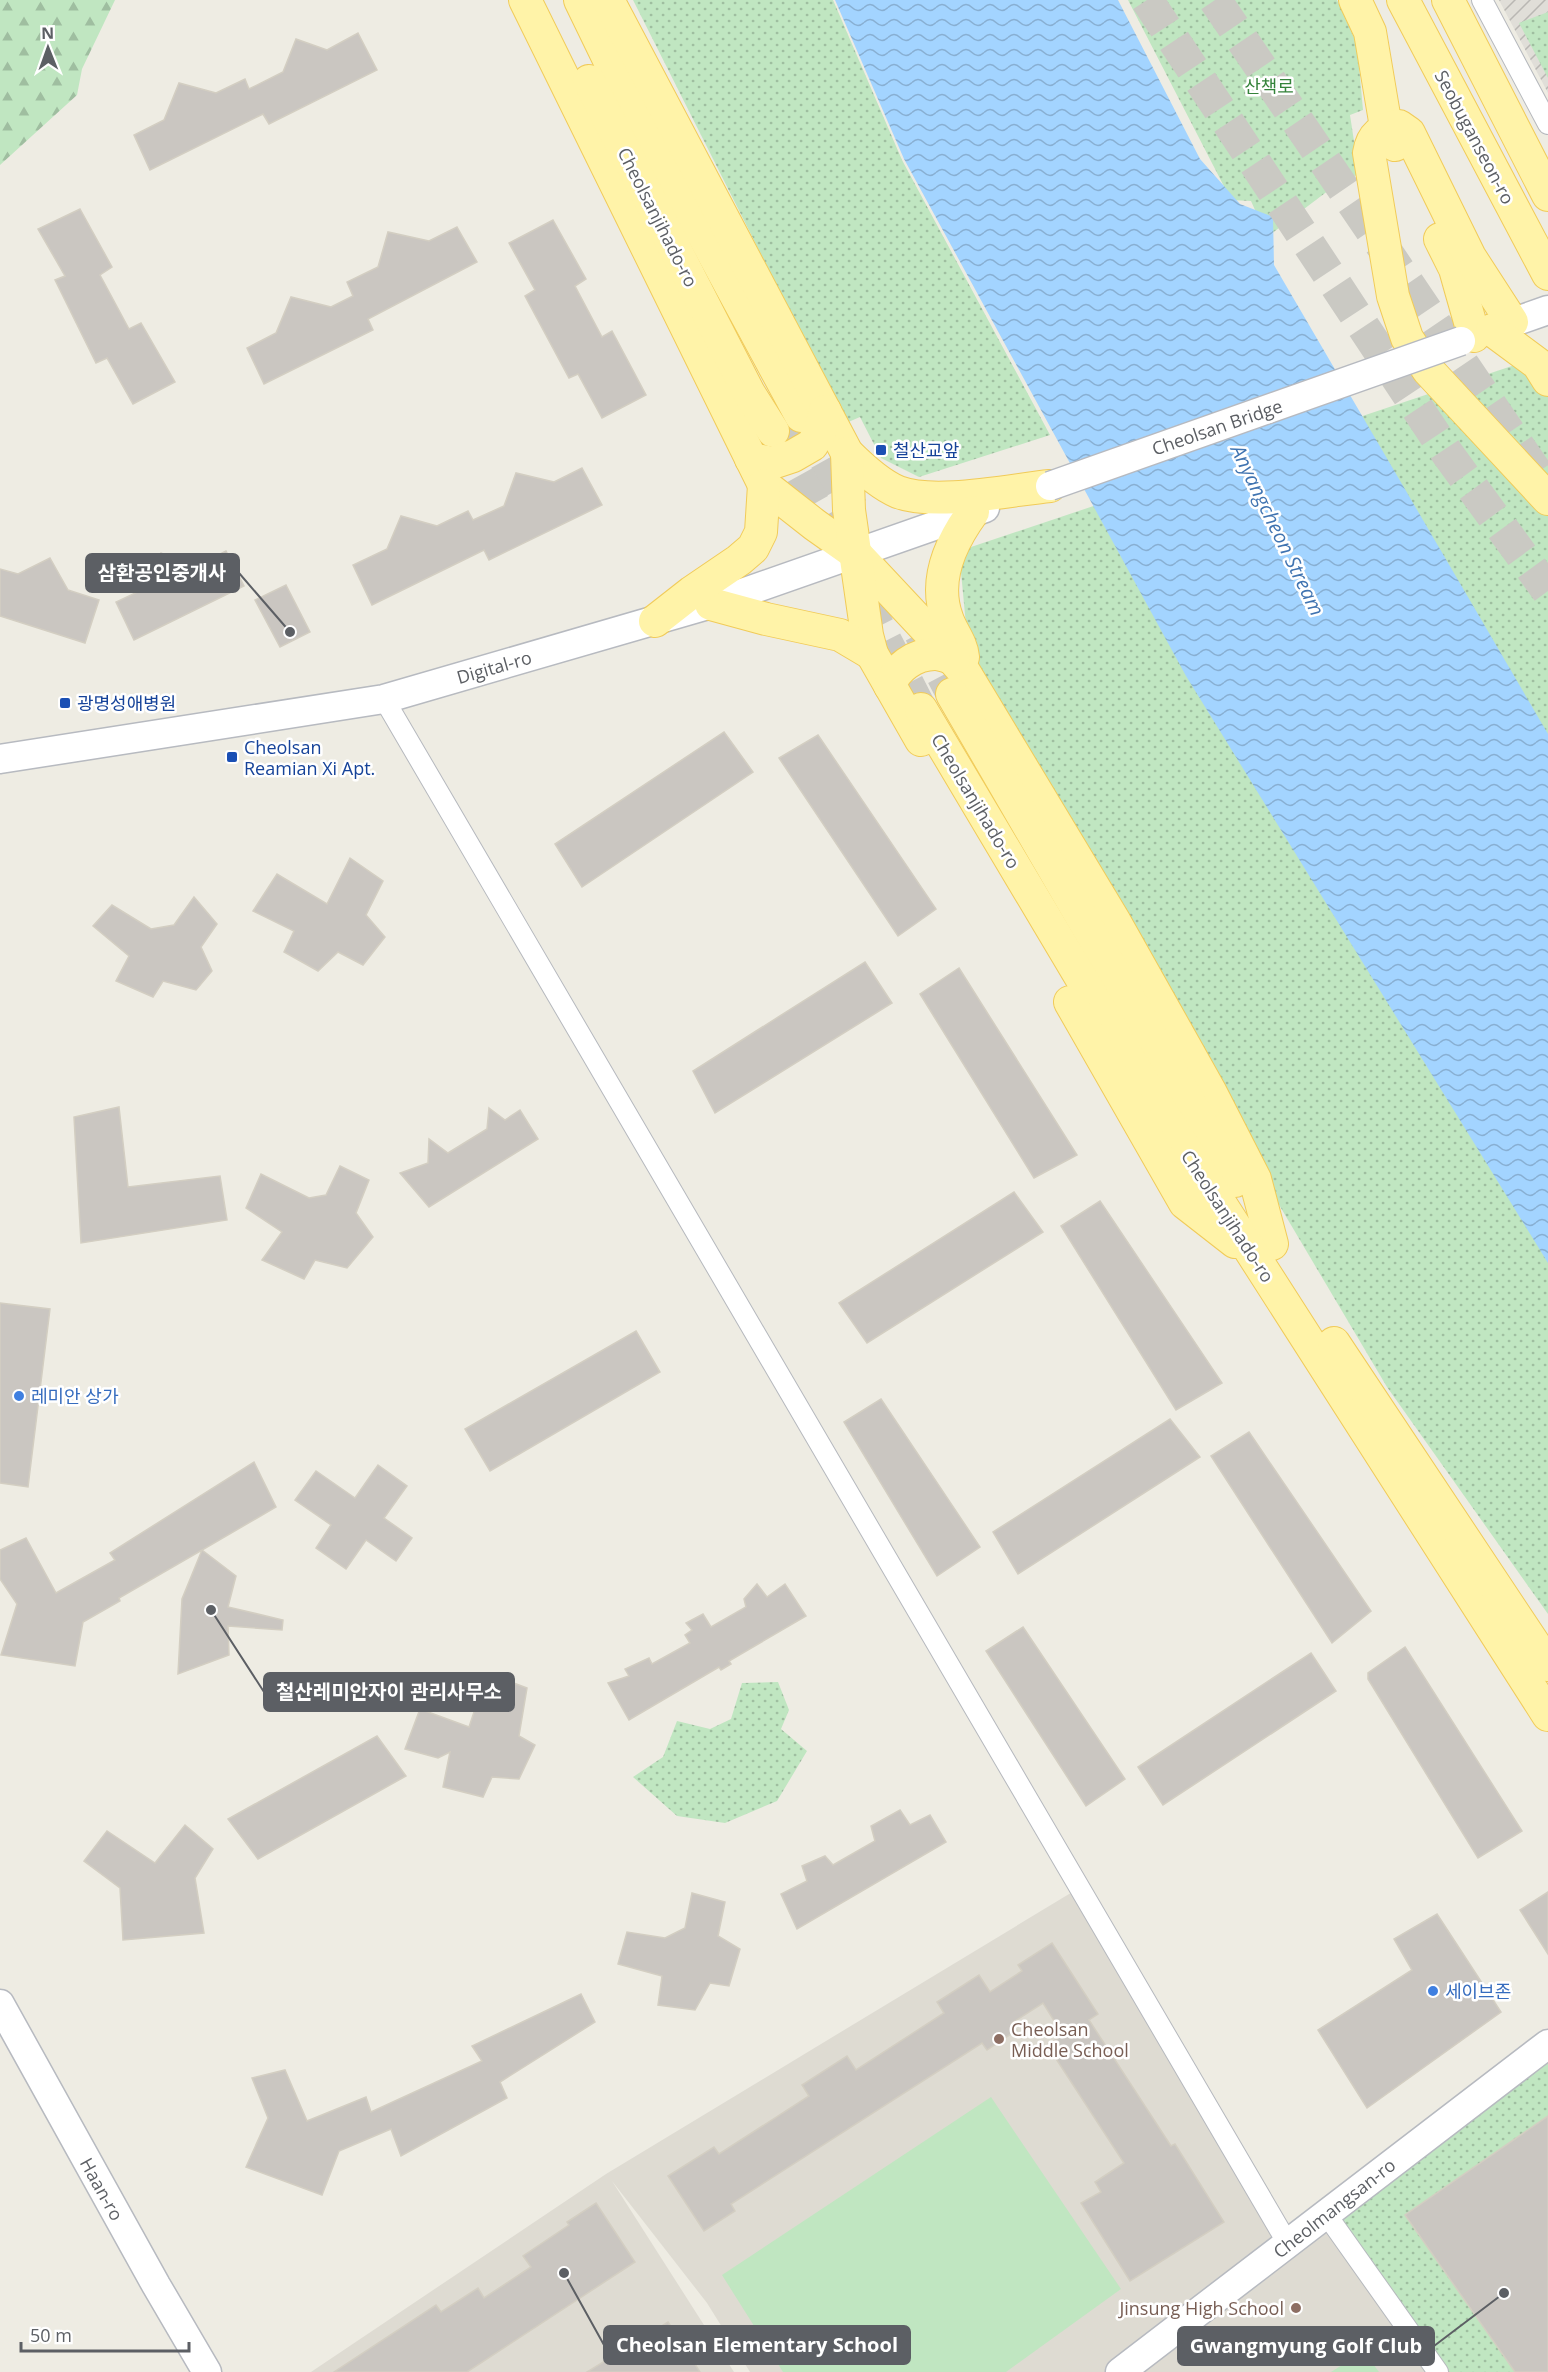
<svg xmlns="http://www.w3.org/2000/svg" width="1548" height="2372" font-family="'Open Sans','Noto Sans KR',sans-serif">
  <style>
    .industrial { fill: url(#industrial-furrows) }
    .education { fill: #dedbd2 }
    .grass { fill: url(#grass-dots) }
    .forest { fill: url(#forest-firs) }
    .garden { fill: #c0e6c1 }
    .water { fill: url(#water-waves) }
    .building { fill: #cac6c1; stroke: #d3cec2; stroke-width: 1.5 }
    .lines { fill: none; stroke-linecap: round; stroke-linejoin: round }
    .primary-tunnel { stroke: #cac9c3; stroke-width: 32; stroke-dasharray: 32 16; stroke-linecap: butt }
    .highway-tunnel { stroke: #cac9c3; stroke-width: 33; stroke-dasharray: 33 16; stroke-linecap: butt }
    .street-casing { stroke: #b6b9be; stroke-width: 22 }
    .secondary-casing { stroke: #b7bac0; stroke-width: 31 }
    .primary-casing { stroke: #f1cb59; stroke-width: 34 }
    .street { stroke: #fff; stroke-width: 20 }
    .secondary { stroke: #fff; stroke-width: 28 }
    .primary { stroke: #fff3a8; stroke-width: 32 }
    .secondary-bridge-casing { stroke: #b7bac0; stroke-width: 31; stroke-linecap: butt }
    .secondary-bridge { stroke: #fff; stroke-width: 28 }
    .transit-dot { fill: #1a4fb4; stroke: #fff; stroke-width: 2 }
    .shop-dot { fill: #3f7fe0; stroke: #fff; stroke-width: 2 }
    .education-dot { fill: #8d6e63; stroke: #fff; stroke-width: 2 }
    .labels { text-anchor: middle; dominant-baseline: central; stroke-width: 5; stroke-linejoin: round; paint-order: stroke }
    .park-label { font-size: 18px; fill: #34833a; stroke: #fff }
    .street-label { font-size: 18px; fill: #5c5f64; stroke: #fff }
    .transit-label { font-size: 18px; fill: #164399; stroke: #fff; text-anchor: start }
    .shop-label { font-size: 18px; fill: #366cbe; stroke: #fff; text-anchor: start }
    .education-label { font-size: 18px; fill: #785e54; stroke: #fff; text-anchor: start }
    .water-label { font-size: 20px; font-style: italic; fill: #4074b1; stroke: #fff }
    .leader { fill: none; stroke: #5c5f64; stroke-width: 2 }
    .callout-dot { fill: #5c5f64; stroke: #fff; stroke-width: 2 }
    .callout { fill: #5c5f64; stroke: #5c5f64; stroke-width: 2 }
    .callout-label { font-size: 20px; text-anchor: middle; font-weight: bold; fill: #fff }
  </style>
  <defs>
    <pattern id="industrial-furrows" width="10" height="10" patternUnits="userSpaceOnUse" patternTransform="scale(1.5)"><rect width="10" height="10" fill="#e0ded8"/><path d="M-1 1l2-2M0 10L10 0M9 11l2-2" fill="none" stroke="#b9b7b3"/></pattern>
    <pattern id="grass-dots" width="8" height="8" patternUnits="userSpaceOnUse" patternTransform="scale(1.5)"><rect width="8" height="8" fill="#c0e6c1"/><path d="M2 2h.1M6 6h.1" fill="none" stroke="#9fbea0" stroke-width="1.8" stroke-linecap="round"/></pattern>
    <pattern id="forest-firs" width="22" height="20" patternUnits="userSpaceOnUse" patternTransform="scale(1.5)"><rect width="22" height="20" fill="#c0e6c1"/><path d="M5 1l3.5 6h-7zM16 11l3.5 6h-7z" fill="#9fbea0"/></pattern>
    <pattern id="water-waves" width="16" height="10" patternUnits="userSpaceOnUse" patternTransform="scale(1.5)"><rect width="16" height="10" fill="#a3d4ff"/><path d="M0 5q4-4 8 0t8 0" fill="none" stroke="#88afd2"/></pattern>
  </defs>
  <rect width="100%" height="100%" fill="#eeece3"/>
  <polygon class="industrial" points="1499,0 1548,0 1548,93"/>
  <polygon class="education" points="1079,1888 1287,2243 1326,2214 1438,2372 750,2372 707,2303 612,2181 734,2372 311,2372 606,2174"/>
  <g class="grass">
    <polygon points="633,0 833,0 902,160 1050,435 919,477 881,458 860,417 846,423"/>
    <polygon points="1128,0 1337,0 1357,44 1363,110 1350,115 1359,174 1337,184 1267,237 1251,201 1231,200"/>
    <polygon points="1548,12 1548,78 1519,23"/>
    <polygon points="1548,354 1548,1614 1387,1387 1240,1139 968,646 959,551"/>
    <polygon points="778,1682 789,1710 781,1729 807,1751 777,1801 725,1823 677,1816 633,1777 663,1757 677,1721 710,1729 731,1719 742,1683"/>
    <polygon points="1548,2044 1548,2372 1438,2372 1327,2214"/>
  </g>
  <polygon class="forest" points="0,0 115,0 82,69 77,95 0,165"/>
  <g class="garden">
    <polygon points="991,2097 1121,2289 1006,2372 783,2372 722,2275"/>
    <polygon points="1355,2357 1370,2360 1379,2372 1331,2372"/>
  </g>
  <polygon class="water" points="835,0 1118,0 1200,159 1240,204 1273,217 1274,265 1548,734 1548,1263 1186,676 904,159"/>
  <g class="building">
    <polygon points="358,33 377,70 269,124 263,114 150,170 134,135 164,120 179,83 216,93 245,79 249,89 283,72 296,39 327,50"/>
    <polygon points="80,209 112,267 100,275 129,329 141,323 175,382 133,404 107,358 96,363 55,280 65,276 38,229"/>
    <polygon points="553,220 586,279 575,286 602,337 612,331 646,395 602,418 578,374 569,378 525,296 535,290 509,243"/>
    <polygon points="457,227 477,262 368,319 373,330 264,384 247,348 276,333 291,297 331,307 353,296 347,282 378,267 388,232 429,241"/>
    <polygon points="582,468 602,505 489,560 484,550 372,605 353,565 387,549 401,516 437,526 468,511 473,520 504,506 516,473 554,482"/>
    <polygon points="226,551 244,586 134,640 116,602 146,588 161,553 194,567"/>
    <polygon points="50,558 68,590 99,600 85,643 0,616 0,569 18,574"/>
    <polygon points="286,585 310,632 280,647 255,600"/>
    <polygon points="724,732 753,772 582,887 555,844"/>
    <polygon points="818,735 936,909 898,936 779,758"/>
    <polygon points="350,858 383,881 366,915 385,937 363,965 338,952 318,971 284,952 294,931 253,911 277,874 327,904"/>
    <polygon points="194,897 217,924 201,947 212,971 196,990 163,981 153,997 116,981 129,956 93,926 112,905 151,929 174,925"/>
    <polygon points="865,962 892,1003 715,1113 693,1071"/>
    <polygon points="959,968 1077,1155 1034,1178 920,994"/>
    <polygon points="119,1107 128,1187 220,1176 227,1220 81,1243 74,1117"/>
    <polygon points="489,1108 505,1120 520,1110 538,1139 429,1207 400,1173 428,1163 429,1139 448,1153 487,1129"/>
    <polygon points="340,1166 369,1180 356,1213 373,1237 347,1268 315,1260 304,1279 262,1260 282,1232 246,1208 261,1174 309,1198 326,1195"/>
    <polygon points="1014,1192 1043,1232 867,1343 839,1303"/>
    <polygon points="1100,1201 1222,1383 1176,1410 1061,1226"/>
    <polygon points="0,1303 50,1309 28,1487 0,1483"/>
    <polygon points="636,1331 660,1372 490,1471 465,1429"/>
    <polygon points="881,1399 980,1547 937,1576 844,1422"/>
    <polygon points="1170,1419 1200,1457 1018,1574 993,1532"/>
    <polygon points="1249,1432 1371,1611 1332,1643 1211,1456"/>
    <polygon points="254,1462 276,1507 202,1550 236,1576 228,1607 283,1620 282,1630 228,1626 229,1655 178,1674 182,1599 202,1550 119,1598 120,1601 83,1622 75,1666 1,1655 17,1604 0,1579 0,1550 26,1538 56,1593 115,1560 110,1553"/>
    <polygon points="378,1465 407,1486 384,1518 412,1538 396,1561 366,1540 346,1569 316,1548 331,1525 295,1500 316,1471 355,1498"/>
    <polygon points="757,1584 767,1597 785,1584 806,1616 729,1661 731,1664 721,1670 719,1667 629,1720 608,1683 629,1676 625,1669 649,1658 652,1664 690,1643 685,1635 692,1630 686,1623 703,1614 711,1627 746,1607 744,1599"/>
    <polygon points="1023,1627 1125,1779 1086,1806 986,1651"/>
    <polygon points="1405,1647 1522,1831 1478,1858 1368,1679 1368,1673"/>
    <polygon points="1311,1653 1336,1691 1163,1805 1138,1767"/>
    <polygon points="487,1673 527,1688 519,1736 535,1745 519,1779 492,1777 483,1797 443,1787 450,1752 438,1758 405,1749 420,1709 469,1727"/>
    <polygon points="377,1736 406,1776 258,1859 228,1819"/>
    <polygon points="900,1810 910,1825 930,1815 946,1842 797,1929 781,1894 807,1881 802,1866 825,1856 833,1865 875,1841 871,1826"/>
    <polygon points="185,1825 213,1849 195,1878 204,1933 123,1940 120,1888 84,1861 107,1831 155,1863"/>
    <polygon points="1548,1892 1548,1954 1520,1910"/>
    <polygon points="692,1893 725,1902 718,1936 740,1949 729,1986 710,1983 695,2010 658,2005 662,1976 618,1964 627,1932 665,1938 685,1928"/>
    <polygon points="1437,1914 1501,2012 1367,2108 1318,2030 1412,1970 1394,1939"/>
    <polygon points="1052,1943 1098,2014 1089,2020 1171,2146 1175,2144 1224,2222 1130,2281 1081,2203 1101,2192 1095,2182 1124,2163 1047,2045 1063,2035 1043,2003 1012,2023 1017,2030 987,2050 982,2043 731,2204 735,2211 704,2231 668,2176 714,2147 719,2154 809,2096 802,2085 847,2056 856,2070 944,2013 937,2002 979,1975 990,1992 1022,1971 1018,1965"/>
    <polygon points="581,1994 595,2022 500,2082 507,2098 401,2156 391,2129 339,2151 322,2195 246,2167 268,2118 252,2078 285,2070 307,2121 366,2097 371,2112 482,2061 472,2046"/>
    <polygon points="1548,2116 1548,2372 1515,2372 1405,2215"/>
    <polygon points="596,2203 635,2262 467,2372 334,2372 436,2305 441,2312 478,2288 484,2298 531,2267 523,2256 569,2225 567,2222"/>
    <polygon points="668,2322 700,2372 587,2372 636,2342"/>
  </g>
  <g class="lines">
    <g class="primary-tunnel">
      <polyline points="802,418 852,508"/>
      <polyline points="775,434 834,540"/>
      <polyline points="864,598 921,709"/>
      <polyline points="920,633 952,694"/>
    </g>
    <g class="highway-tunnel">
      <polyline points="1147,0 1447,453 1548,591"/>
      <polyline points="1215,0 1538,475"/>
    </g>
    <defs>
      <g id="street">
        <polyline points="1482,0 1548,124"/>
        <polyline points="384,699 1288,2244"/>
        <polyline points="1326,2214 1438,2372"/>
      </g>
      <g id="secondary">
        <polyline points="1491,330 1548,310"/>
        <polyline points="0,759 384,699 711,604 985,508"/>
        <polyline points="0,2004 156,2285 207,2372"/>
        <polyline points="1120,2372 1548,2044"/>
      </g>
      <g id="primary">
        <polyline points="525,0 764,485 815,525 856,554 931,634 965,673 1115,922 1210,1091 1255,1179 1272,1244"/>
        <polyline points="580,0 613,68 801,416"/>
        <path d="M608,0L847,453C861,467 879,484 898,492C935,506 1010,490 1050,486"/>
        <polyline points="1355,0 1370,32 1386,127 1395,145"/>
        <polyline points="1403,0 1548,274"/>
        <polyline points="1448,0 1548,195"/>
        <polyline points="589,81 749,393 773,431"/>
        <polyline points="1440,239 1455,269 1474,336"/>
        <path d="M1512,322L1470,257L1409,133L1399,126C1381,128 1372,135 1369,153L1393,296L1407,338L1428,370L1548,499"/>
        <polyline points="1492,330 1538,364 1548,380"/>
        <polyline points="847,453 849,510 867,635 872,654 921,740"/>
        <polyline points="751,459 772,463 793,456 812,445 820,432 825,411"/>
        <polyline points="711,604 766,619 840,635 872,654"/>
        <polyline points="655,621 692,592 739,560 753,548 761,532 764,485"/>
        <path d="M963,657C962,643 951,631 947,618C933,580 951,542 973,512"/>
        <path d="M890,686C895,668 915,654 935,654C941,654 948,657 954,659"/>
        <polyline points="952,694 1235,1181"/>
        <polyline points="921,709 1152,1097 1548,1715"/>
        <polyline points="1070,1002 1185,1203 1235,1242"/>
        <polyline points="1334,1343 1548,1665"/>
      </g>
    </defs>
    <use href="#street" class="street-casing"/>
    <use href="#secondary" class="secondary-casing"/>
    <use href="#primary" class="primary-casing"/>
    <use href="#street" class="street"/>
    <use href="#secondary" class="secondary"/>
    <use href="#primary" class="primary"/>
    <defs>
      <polyline id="secondary-bridge" points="1050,486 1461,341"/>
    </defs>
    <use href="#secondary-bridge" class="secondary-bridge-casing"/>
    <use href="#secondary-bridge" class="secondary-bridge"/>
  </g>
  <g class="transit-dot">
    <rect x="875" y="444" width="12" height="12" rx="3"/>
    <rect x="59" y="697" width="12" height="12" rx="3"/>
    <rect x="226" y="751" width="12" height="12" rx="3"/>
  </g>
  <g class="shop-dot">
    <circle cx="19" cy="1396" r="6"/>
    <circle cx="1433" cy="1991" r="6"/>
  </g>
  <g class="education-dot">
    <circle cx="999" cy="2039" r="6"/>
    <circle cx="1296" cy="2308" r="6"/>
  </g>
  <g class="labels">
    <g class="park-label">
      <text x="1269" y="86">산책로</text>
    </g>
    <g class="street-label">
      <text transform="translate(1475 137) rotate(62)">Seobuganseon-ro</text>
      <text transform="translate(658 217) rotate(63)">Cheolsanjihado-ro</text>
      <text transform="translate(1217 427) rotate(-19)">Cheolsan Bridge</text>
      <text transform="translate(494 667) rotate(-16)">Digital-ro</text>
      <text transform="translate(976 801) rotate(59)">Cheolsanjihado-ro</text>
      <text transform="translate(1228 1216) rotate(57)">Cheolsanjihado-ro</text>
      <text transform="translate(102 2189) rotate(61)">Haan-ro</text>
      <text transform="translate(1334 2208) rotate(-38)">Cheolmangsan-ro</text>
    </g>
    <g class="transit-label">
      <text x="893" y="450">철산교앞</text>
      <text x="77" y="703">광명성애병원</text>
      <text x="244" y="747">Cheolsan<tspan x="244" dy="21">Reamian Xi Apt.</tspan></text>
    </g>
    <g class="shop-label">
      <text x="31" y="1396">레미안 상가</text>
      <text x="1445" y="1991">세이브존</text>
    </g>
    <g class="education-label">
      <text x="1011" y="2029">Cheolsan<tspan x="1011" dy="21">Middle School</tspan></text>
      <text x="1284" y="2308" text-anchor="end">Jinsung High School</text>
    </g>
    <g class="water-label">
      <text transform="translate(1278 530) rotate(64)">Anyangcheon Stream</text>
    </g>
  </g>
  <path class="leader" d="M290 632L239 573M211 1610L264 1692M564 2273L604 2345M1504 2293L1434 2346"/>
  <g class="callout-dot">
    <circle cx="290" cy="632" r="6"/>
    <circle cx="211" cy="1610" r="6"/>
    <circle cx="564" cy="2273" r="6"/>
    <circle cx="1504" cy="2293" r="6"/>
  </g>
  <g class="callout">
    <rect x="86" y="554" width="153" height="38" rx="6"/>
    <rect x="264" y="1673" width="250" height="38" rx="6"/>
    <rect x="604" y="2326" width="306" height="38" rx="6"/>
    <rect x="1178" y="2327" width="256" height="38" rx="6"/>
  </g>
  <g class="callout-label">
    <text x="162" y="580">삼환공인중개사</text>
    <text x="389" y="1699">철산레미안자이 관리사무소</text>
    <text x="757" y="2352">Cheolsan Elementary School</text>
    <text x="1306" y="2353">Gwangmyung Golf Club</text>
  </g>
  <g transform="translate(48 48) rotate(359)" stroke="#ffffff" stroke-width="4.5" paint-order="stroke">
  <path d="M0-4.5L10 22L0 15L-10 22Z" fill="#5c5f64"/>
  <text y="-9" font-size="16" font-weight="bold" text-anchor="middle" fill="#5c5f64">N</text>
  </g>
  <path d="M21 2342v9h168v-9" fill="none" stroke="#5c5f64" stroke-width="3"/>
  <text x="30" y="2342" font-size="18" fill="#5c5f64" stroke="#ffffff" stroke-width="4.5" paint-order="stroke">50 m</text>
</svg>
